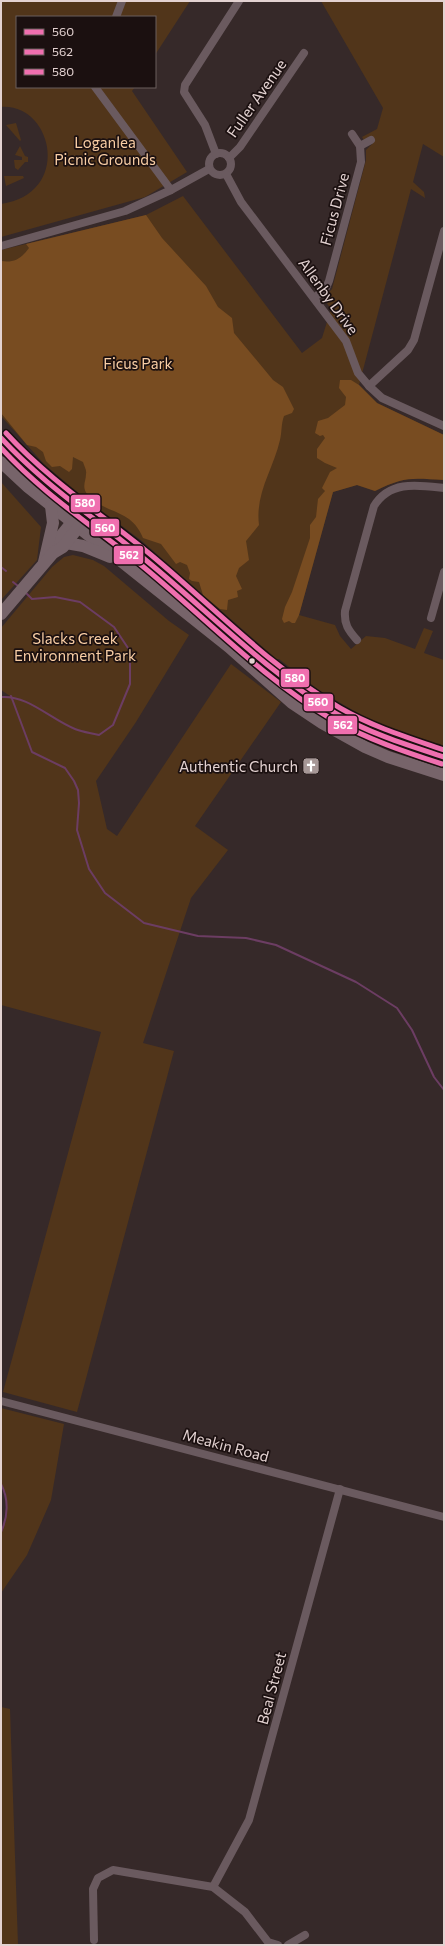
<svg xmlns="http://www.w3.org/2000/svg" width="445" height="1946" font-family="Commissioner,sans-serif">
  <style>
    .green { fill: #51351a }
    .forest { fill: #784c21 }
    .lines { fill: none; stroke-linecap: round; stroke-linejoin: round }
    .stream { stroke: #6c3d63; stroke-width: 2 }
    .street { stroke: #6a5a5f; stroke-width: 8 }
    .secondary { stroke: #77646a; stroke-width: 12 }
    .bus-1-casing { stroke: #1b1010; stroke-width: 8 }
    .bus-2-casing { stroke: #1b1010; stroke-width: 8 }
    .bus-3-casing { stroke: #1b1010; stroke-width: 8 }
    .bus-1 { stroke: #ef6faf; stroke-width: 5 }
    .bus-2 { stroke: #ef6faf; stroke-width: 5 }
    .bus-3 { stroke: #ef6faf; stroke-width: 5 }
    .bus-dot { fill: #e3d2d1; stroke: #1b1010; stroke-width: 1.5 }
    .labels { text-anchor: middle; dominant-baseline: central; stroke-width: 3.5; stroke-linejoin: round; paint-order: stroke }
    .street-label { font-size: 15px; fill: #e3d2d1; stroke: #1b1010 }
    .park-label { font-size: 15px; fill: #f9cea5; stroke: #1b1010 }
    .poi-label { font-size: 15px; fill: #e3d2d1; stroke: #1b1010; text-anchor: end }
    .line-badge { stroke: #1b1010; stroke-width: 1.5 }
    .badge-label { font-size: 11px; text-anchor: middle; font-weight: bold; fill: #fff }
  </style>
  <rect width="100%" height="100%" fill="#362929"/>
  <g class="green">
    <path d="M1,1H190L155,55V17H17V87H135L132,91L187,172L145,197L1,237V204C73,194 53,103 1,107Z"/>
    <path d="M321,1H444V157L423,144L413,182L424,192L425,198L411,189L359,385L377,403L444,435V480C413,478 404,476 375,491L357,485L333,492L299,615L335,625L340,636L351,649L366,636L385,638L415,649L424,628L433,631L424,653L444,660V748L419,741L373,722L320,691L279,659L274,660V657L142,541L83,497L44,464L1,416V250L146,215L183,196L302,353L322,338L331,309L326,302V295L332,289L366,160V150L373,143L371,138L364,140L362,137L377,129L383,108Z"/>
    <polygon points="16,123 21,140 20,141 6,125"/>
    <polygon points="20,146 25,156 28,157 28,162 25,162 18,170 15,168 14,160 22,160 22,157 15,155"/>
    <polygon points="4,176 23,176 24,178 6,186"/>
    <polygon points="1,482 41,527 37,560 1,600"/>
    <polygon points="73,555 93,560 104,566 169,621 189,635 136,722 96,781 107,829 117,836 231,664 281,702 195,826 228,850 191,898 143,1043 174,1051 77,1412 3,1392 101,1032 1,1005 1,697 10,696 1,690 1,628 52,567 64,557"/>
    <polygon points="1,1408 64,1424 51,1500 27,1555 1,1593 1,1532 6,1521 6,1493 1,1484"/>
    <polygon points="1,1707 10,1709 18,1945 1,1945"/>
  </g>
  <g class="forest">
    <path d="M146,215L162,238L206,286L218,307L232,318L234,333L273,380L283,387L294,409L292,413L284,416C281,424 282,432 280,440C273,470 255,493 259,525L246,541L249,560L239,568L236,576L242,589L237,591L238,597L228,600L227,610L220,609L203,595L199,582L192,581L189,579L190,573L187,565L180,562L176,564L161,544L143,538C131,508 106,515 88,495C81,487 86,482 86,474C87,470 84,466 83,462L73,457L72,469L69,472L60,466L52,467L46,461L43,452L36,447L27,445L1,413V261C14,263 21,259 29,248L26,244Z"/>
    <path d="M340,380H351L359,385L377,403L444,435V480C413,478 404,476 375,491L357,485L333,492L299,615L295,623H292L289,621L284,623L282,619L285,607L292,592L310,538V525L316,517L318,499L325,491L322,488L330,472L337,468L325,463L317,458V449L325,438L323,435L320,436L315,433L318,421L328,418L345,405L346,397L339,388Z"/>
  </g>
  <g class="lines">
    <g class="stream">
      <polyline points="1,567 6,571"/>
      <polyline points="13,582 18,586"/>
      <polyline points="11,696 32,752 65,768 74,781 78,790 79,803 77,830 89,869 105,893 144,923 198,936 246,938 276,945 356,982 397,1008 412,1030 434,1077 444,1090"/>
      <path d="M1,697C28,695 50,719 75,729C82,732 91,733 99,735L113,725L130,684V651L114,627L80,602L55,597L32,599L25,592"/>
      <path d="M1,1484C9,1499 8,1517 1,1532"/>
    </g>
    <g class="street">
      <polyline points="116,17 122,1"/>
      <polyline points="95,87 171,190"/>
      <polyline points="352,134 360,146 371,140"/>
      <circle cx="220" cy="164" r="11"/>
      <polyline points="216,154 205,125 184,92 185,85 239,1"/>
      <polyline points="229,158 240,147 304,53"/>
      <polyline points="226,174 241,202 346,341 358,373 369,386 382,398 444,426"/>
      <polyline points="1,246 125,211 171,190 209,169"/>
      <polyline points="314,298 326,288 329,281 361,162 360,146"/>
      <polyline points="369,386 408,350 414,340 444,231"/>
      <polyline points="431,618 444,572"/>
      <path d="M357,640C348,630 344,624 345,611L374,506C390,480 418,485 444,488"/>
      <polyline points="1,1401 444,1517"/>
      <polyline points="213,1887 249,1820 340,1489"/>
      <polyline points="94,1940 93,1889 98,1878 113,1870 213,1887 245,1912 268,1942 278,1945"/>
      <polyline points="288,1945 305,1935"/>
    </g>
    <g class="secondary">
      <path d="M1,438C40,484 93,517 140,555C205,607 264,669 335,713C369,733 407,745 444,757"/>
      <polyline points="1,462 28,487 229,647 292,703 322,723 365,747 388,757 444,775"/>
      <polyline points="66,543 83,546 110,557"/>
      <polyline points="53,553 56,542 77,516"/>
      <polyline points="44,562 53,523 51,506"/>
      <polyline points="1,614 53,553 63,547 83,521"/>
    </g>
    <defs>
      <path id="bus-1" d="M1,438C43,484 94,517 142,557C206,609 264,670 335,713C368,733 407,745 444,757"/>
      <path id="bus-2" d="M1,448C41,492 90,524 135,560C201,613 260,677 333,720C367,739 405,752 442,764"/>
      <path id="bus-3" d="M6,433C47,478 98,512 145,550C209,602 268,666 340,708C373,727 409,738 444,750"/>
    </defs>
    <use href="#bus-1" class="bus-1-casing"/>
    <use href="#bus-2" class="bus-2-casing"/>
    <use href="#bus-3" class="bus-3-casing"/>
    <use href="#bus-1" class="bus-1"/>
    <use href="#bus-2" class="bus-2"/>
    <use href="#bus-3" class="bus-3"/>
  </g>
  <defs>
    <symbol id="church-square" viewBox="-11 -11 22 22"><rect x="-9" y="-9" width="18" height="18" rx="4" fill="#a69796" stroke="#1b1010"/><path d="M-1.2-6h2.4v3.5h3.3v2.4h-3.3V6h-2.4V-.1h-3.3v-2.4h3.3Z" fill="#fff"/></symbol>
  </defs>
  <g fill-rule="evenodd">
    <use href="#church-square" x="301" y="756" width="20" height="20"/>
  </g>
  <circle class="bus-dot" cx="252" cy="661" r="3.5"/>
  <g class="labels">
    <g class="street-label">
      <text transform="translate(256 98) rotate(-55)">Fuller Avenue</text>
      <text transform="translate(334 209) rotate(-75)">Ficus Drive</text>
      <text transform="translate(329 296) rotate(54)">Allenby Drive</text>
      <text transform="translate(226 1445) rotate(15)">Meakin Road</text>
      <text transform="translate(271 1688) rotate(-75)">Beal Street</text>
    </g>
    <g class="park-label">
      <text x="105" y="142">Loganlea<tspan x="105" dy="17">Picnic Grounds</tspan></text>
      <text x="138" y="363">Ficus Park</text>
      <text x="75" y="638">Slacks Creek<tspan x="75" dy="17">Environment Park</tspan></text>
    </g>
    <g class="poi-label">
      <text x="298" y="766">Authentic Church</text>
    </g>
  </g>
  <g class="line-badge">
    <rect x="70" y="494" width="31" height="19" rx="4" fill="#ef6faf"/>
    <rect x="90" y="518" width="30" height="19" rx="4" fill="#ef6faf"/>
    <rect x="113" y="545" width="31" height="20" rx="4" fill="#ef6faf"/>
    <rect x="280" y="668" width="30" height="20" rx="4" fill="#ef6faf"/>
    <rect x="303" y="693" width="31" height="19" rx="4" fill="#ef6faf"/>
    <rect x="327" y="715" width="31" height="20" rx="4" fill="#ef6faf"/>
  </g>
  <g class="badge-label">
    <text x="85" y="507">580</text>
    <text x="105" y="532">560</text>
    <text x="129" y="559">562</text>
    <text x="295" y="682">580</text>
    <text x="318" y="706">560</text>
    <text x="343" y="729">562</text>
  </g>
  <rect width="445" height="1946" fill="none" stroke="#e3d2d1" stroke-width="4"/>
  <rect x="16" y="16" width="140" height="72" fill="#1b1010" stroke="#6b5e5d"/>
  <rect x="24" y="29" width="20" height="6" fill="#ef6faf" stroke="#6b5e5d"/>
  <text x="52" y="36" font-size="12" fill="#e3d2d1">560</text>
  <rect x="24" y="49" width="20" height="6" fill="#ef6faf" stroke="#6b5e5d"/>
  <text x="52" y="56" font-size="12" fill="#e3d2d1">562</text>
  <rect x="24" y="69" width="20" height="6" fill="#ef6faf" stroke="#6b5e5d"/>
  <text x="52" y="76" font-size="12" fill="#e3d2d1">580</text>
</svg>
